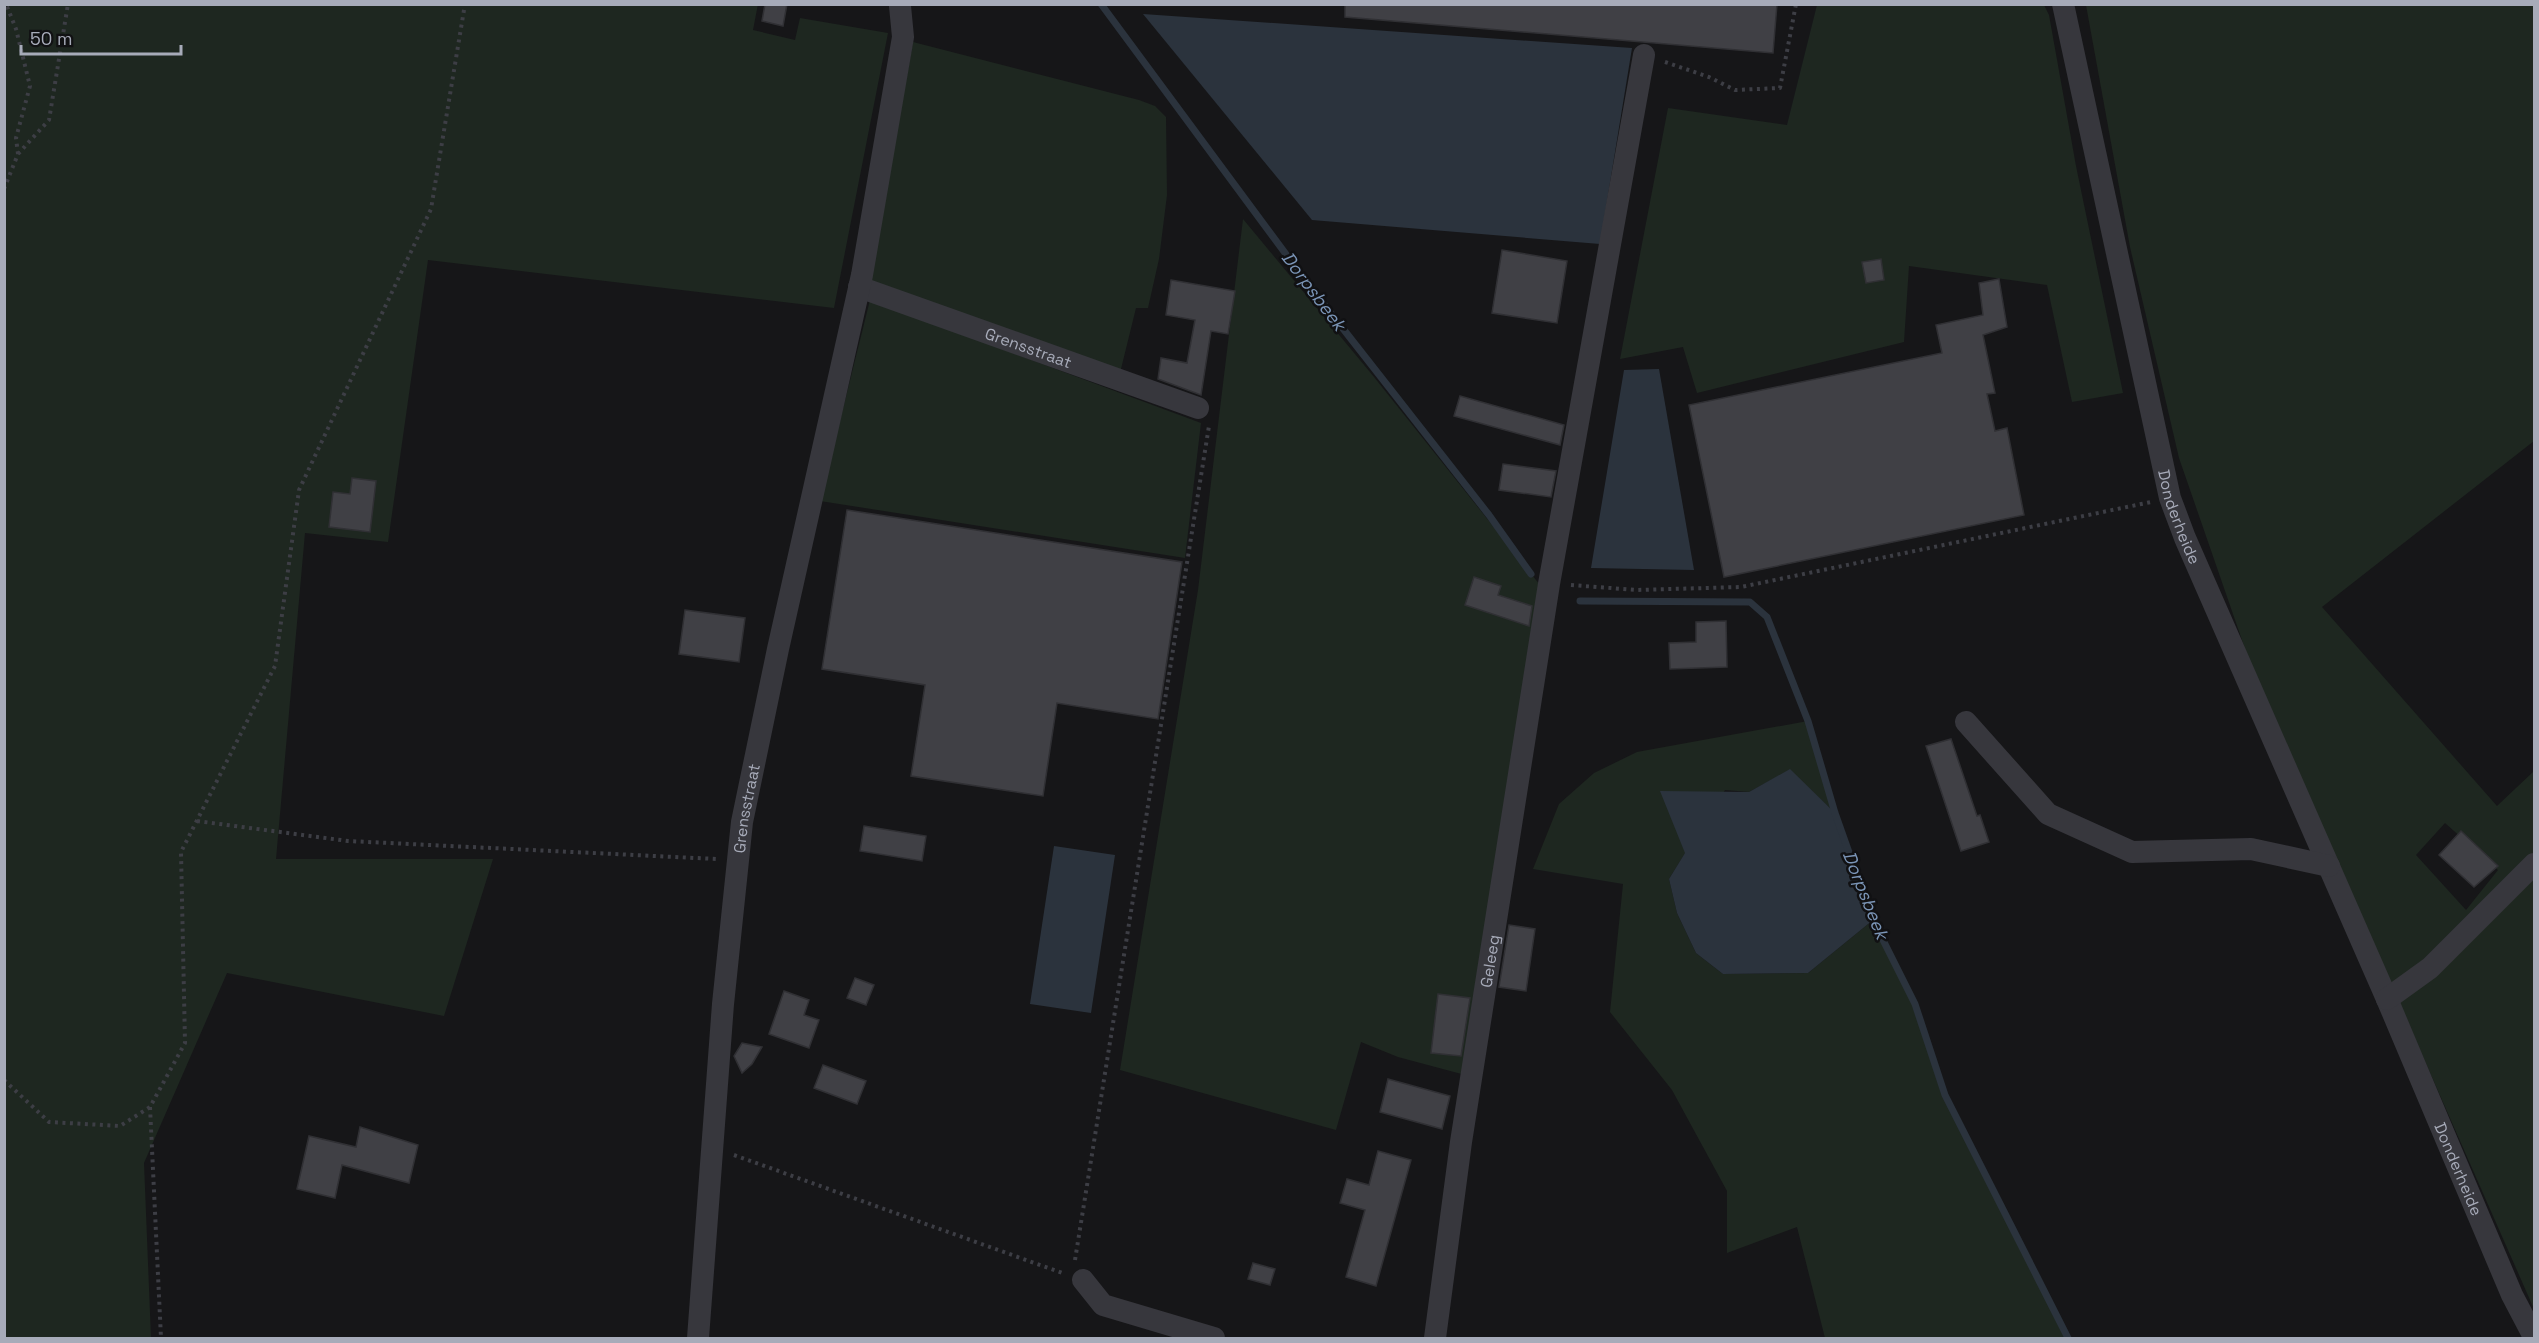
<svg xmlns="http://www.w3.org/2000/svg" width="2539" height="1343" font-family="'Space Grotesk',sans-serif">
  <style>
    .green { fill: #1e2720; fill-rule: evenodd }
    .water { fill: #2b333d }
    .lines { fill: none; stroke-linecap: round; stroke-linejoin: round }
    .stream { stroke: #2b333d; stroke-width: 7 }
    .building { fill: #404045; stroke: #303034; stroke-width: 1.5 }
    .path { stroke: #3d3e45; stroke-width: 4; stroke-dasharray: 3 4.5; stroke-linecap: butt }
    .minor { stroke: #37373d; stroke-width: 22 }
    .labels { text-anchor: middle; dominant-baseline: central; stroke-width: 5; stroke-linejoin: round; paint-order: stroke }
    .street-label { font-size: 16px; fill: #a7abb9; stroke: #111113 }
    .water-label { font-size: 18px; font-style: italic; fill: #7b95b7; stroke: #111113 }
  </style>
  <rect width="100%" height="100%" fill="#161618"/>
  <g class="green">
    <polygon points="758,4 753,30 795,40 800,18 888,33 834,308 428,260 388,542 305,533 276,859 493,859 444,1016 227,973 144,1163 151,1338 5,1338 5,5"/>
    <polygon points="1817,5 2044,5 2049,15 2076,166 2123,393 2072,402 2047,285 1909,266 1904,342 1697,393 1683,347 1620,359 1668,108 1787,125"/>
    <path d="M2086,5H2534V441L2322,607L2497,806L2534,771V1309L2251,666L2179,458L2130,247ZM2445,823L2498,870L2466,910L2416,855Z"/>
    <polygon points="913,42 1139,100 1155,106 1166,117 1167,195 1159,259 1148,308 1136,308 1120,373 870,281"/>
    <polygon points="1243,219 1374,377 1544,590 1469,1076 1398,1057 1361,1042 1336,1130 1120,1070 1198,590"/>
    <polygon points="870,300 1201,423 1185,558 820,501"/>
    <polygon points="1808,721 1835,813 1789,770 1749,792 1725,790 1669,879 1677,913 1696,953 1723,974 1808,973 1873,920 1915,1004 1945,1095 2068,1338 1825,1338 1797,1227 1727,1253 1727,1191 1672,1090 1610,1012 1623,884 1533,869 1559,804 1594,773 1637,752"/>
  </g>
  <g class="water">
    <polygon points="1143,14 1632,48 1600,244 1312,220"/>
    <polygon points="1659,369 1694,570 1591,568 1624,370"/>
    <polygon points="1790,769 1835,813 1873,920 1808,973 1723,974 1696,953 1677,913 1669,879 1685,853 1660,791 1749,792"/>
    <polygon points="1054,846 1115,855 1091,1013 1030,1004"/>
  </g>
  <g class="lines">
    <g class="stream">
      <polyline points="1101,4 1308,284 1489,515 1531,574"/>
      <polyline points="1580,601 1750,602 1767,617 1808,721 1835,813 1873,920 1915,1004 1945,1095 2068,1338"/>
    </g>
  </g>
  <g class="building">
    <polygon points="765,4 787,4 783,26 762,21"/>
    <polygon points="1345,4 1777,4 1773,53 1345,17"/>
    <polygon points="1502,250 1567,261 1557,323 1492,313"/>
    <polygon points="1881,259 1884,280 1866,283 1862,262"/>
    <polygon points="1999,279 2007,327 1983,335 1995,393 1987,394 1995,431 2007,428 2024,515 1724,577 1689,405 1942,353 1936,325 1983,315 1979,283"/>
    <polygon points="1171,280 1235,291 1228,334 1211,331 1201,395 1158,379 1161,358 1187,363 1195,320 1166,315"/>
    <polygon points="1460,396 1564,425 1560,445 1454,416"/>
    <polygon points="1503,464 1556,471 1551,497 1499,490"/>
    <polygon points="352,478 376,481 370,532 329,527 333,492 350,494"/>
    <polygon points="847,510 1182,562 1158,719 1057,703 1043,796 911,776 925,685 822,669"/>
    <polygon points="1474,577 1501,586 1498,595 1532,606 1529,626 1465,605"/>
    <polygon points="685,610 745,618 739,662 679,654"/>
    <polygon points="1726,621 1727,667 1670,669 1669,643 1696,642 1696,622"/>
    <polygon points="1951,739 1977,816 1980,815 1989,842 1961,851 1926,746"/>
    <polygon points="864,826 926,836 922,861 860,851"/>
    <polygon points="2461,831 2498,866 2474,887 2439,855"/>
    <polygon points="1509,925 1535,929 1526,991 1499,987"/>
    <polygon points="855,978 874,985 866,1005 847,998"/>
    <polygon points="784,991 809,1000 804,1015 819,1020 809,1048 769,1034"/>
    <polygon points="1438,994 1470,998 1461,1056 1431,1053"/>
    <polygon points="742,1043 762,1047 752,1064 742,1073 734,1056"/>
    <polygon points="823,1065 866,1081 857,1104 814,1088"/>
    <polygon points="1388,1079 1450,1096 1442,1129 1380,1112"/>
    <polygon points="360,1127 418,1145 409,1183 342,1165 335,1198 297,1189 309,1136 356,1147"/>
    <polygon points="1378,1151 1411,1160 1376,1286 1346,1277 1365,1210 1340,1203 1347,1179 1369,1185"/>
    <polygon points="1253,1263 1275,1269 1270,1285 1248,1279"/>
  </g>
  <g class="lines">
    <g class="path">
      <polyline points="1665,62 1709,77 1735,90 1780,88 1796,4"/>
      <polyline points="18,154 49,120 68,4"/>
      <polyline points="4,189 18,154 16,138 30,86 16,29 6,4"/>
      <polyline points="1571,585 1636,590 1741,587 2151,502"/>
      <polyline points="197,821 348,841 716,859"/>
      <polyline points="4,1080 49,1122 120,1126 150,1107 185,1043 181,852 275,666 299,490 431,209 465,4"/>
      <polyline points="150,1107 161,1338"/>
      <polyline points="734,1155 1065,1274"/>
      <polyline points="1075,1260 1209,426"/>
    </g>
    <g class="minor">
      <path id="s1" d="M2063,4L2170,498L2185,538L2387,999L2512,1295L2534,1337"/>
      <path id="s2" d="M859,287L1198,408"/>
      <polyline points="1966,722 2048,814 2132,852 2251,849 2329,866"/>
      <polyline points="2387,999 2430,968 2534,864"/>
      <polyline points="1083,1280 1103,1305 1214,1338"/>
      <path id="s3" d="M698,1338L723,1004L742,822L778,649L862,275L903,37L900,6"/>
      <path id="s4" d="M1435,1338L1461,1142L1549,584L1644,55"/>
    </g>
  </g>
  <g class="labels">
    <g class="street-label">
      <text stroke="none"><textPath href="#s2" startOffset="180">Grensstraat</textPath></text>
      <text stroke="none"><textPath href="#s1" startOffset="526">Donderheide</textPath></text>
      <text stroke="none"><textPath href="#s3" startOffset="532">Grensstraat</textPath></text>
      <text stroke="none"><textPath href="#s4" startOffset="381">Geleeg</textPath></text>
      <text stroke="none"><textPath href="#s1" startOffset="1236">Donderheide</textPath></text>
    </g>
    <g class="water-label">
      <text transform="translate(1314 291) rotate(53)">Dorpsbeek</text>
      <text transform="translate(1866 895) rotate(68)">Dorpsbeek</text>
    </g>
  </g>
  <rect width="2539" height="1343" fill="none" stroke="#a7abb9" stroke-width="12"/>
  <path d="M21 45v9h160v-9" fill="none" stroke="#a7abb9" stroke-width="3"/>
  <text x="30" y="45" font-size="18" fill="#a7abb9" stroke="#111113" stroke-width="4.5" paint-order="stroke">50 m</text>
</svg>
